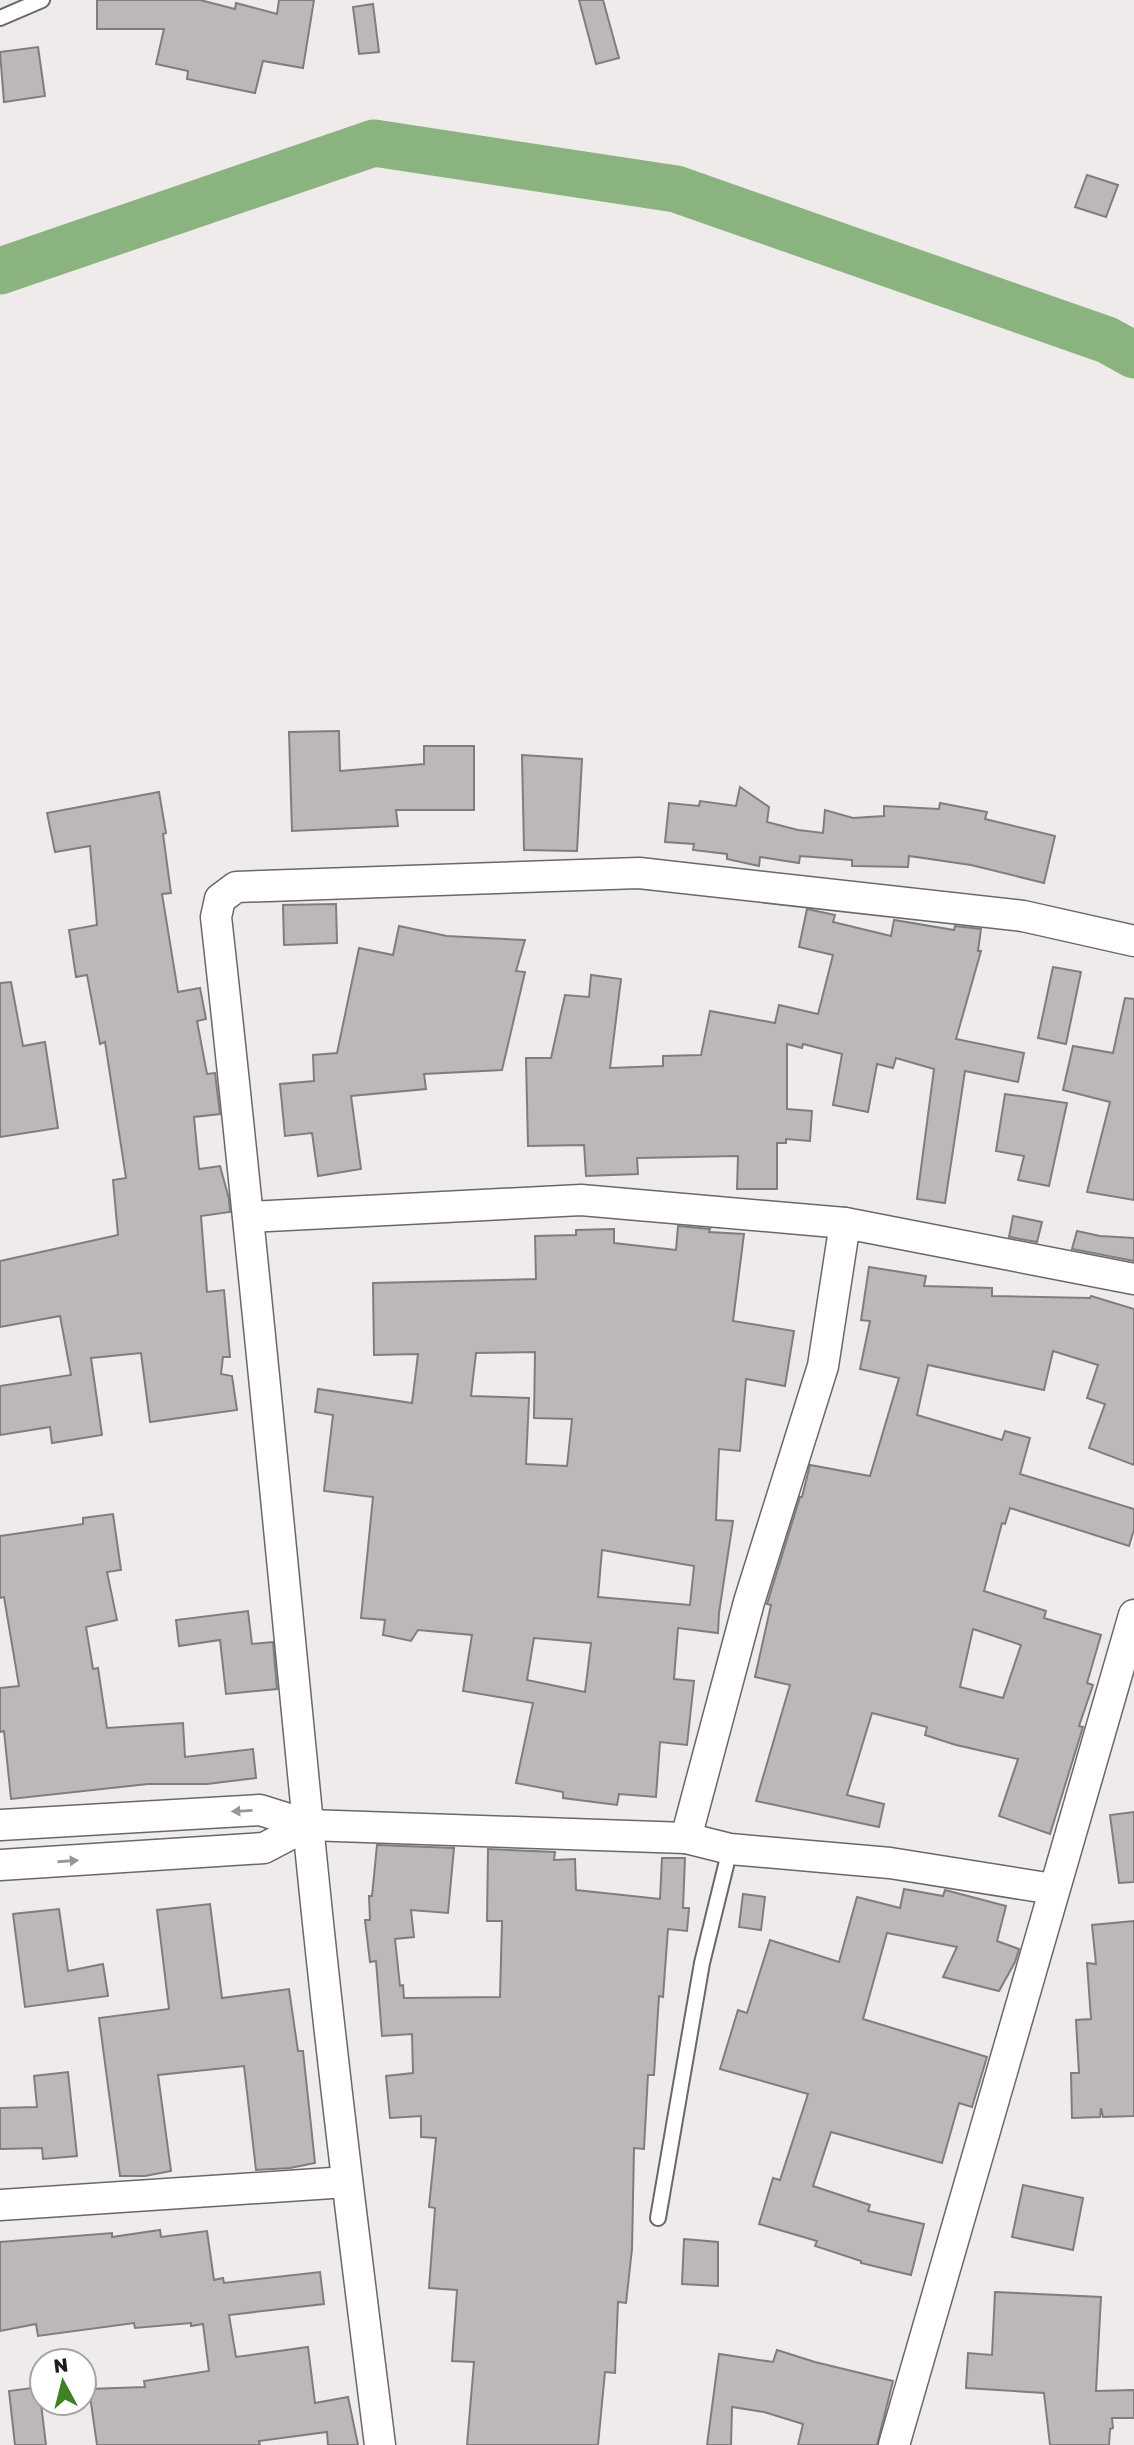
<svg xmlns="http://www.w3.org/2000/svg" width="1134" height="2445" font-family="'Golos Text',sans-serif">
  <style>
    .lines { fill: none; stroke-linecap: round; stroke-linejoin: round }
    .river { stroke: #8bb37f; stroke-width: 47 }
    .building { fill: #bcb8b8; stroke: #817d7d; stroke-width: 2; fill-rule: evenodd }
    .lane-casing { stroke: #6b6767; stroke-width: 18 }
    .street-casing { stroke: #6b6767; stroke-width: 33 }
    .lane { stroke: #fff; stroke-width: 14 }
    .street { stroke: #fff; stroke-width: 30 }
    .oneway { fill: #999898 }
  </style>
  <rect width="100%" height="100%" fill="#f0ebeb"/>
  <g class="lines">
    <polyline class="river" points="0,271 374,143 676,189 1107,340 1134,355"/>
  </g>
  <g class="building">
    <polygon points="97,0 200,0 235,9 236,3 277,14 279,0 314,0 303,68 263,61 255,93 187,79 188,71 156,64 164,29 97,29"/>
    <polygon points="579,0 603,0 619,58 596,64"/>
    <polygon points="373,4 379,52 359,54 353,7"/>
    <polygon points="38,47 45,96 4,102 0,52"/>
    <polygon points="1087,175 1118,185 1106,217 1075,207"/>
    <polygon points="339,731 340,771 424,764 424,746 474,746 474,810 396,810 398,826 292,831 289,732"/>
    <polygon points="522,755 582,759 577,851 524,850"/>
    <polygon points="740,787 769,807 767,822 798,830 823,833 825,810 853,818 884,816 884,806 939,809 940,803 987,812 985,819 1055,836 1044,883 971,865 909,856 908,867 852,866 852,860 800,856 799,863 760,857 759,866 727,859 727,854 693,850 694,844 665,842 669,803 699,806 700,801 736,806"/>
    <polygon points="159,792 166,833 163,834 171,893 162,894 178,992 200,988 206,1019 197,1021 207,1074 215,1073 220,1114 194,1117 199,1169 220,1166 229,1199 230,1212 201,1216 207,1292 224,1290 230,1357 223,1357 221,1374 232,1376 237,1410 150,1422 141,1353 91,1358 102,1435 52,1443 50,1427 0,1435 0,1386 71,1375 60,1316 0,1327 0,1261 118,1235 113,1180 126,1178 105,1042 100,1044 87,975 76,977 69,930 97,925 90,846 55,852 47,813"/>
    <polygon points="336,904 337,943 284,945 283,905"/>
    <polygon points="807,909 835,915 833,922 891,936 894,920 954,930 955,926 981,929 978,951 981,951 956,1039 1024,1053 1018,1082 965,1071 945,1203 917,1199 934,1069 896,1058 893,1068 877,1064 868,1112 833,1105 842,1054 803,1044 802,1048 787,1044 787,1109 812,1111 810,1141 786,1139 786,1143 777,1143 777,1189 737,1189 738,1156 637,1158 638,1174 586,1176 584,1145 528,1146 526,1058 551,1058 565,995 589,997 591,975 621,979 610,1068 663,1066 663,1056 701,1055 710,1011 775,1023 779,1005 818,1014 833,955 799,947"/>
    <polygon points="399,926 447,936 525,940 516,971 525,972 502,1070 424,1074 426,1089 351,1096 361,1169 318,1176 312,1133 285,1136 280,1084 314,1081 313,1055 337,1053 359,948 393,955"/>
    <polygon points="1053,967 1081,972 1066,1044 1038,1038"/>
    <polygon points="11,982 23,1046 45,1042 58,1128 0,1137 0,983"/>
    <polygon points="1125,998 1134,999 1134,1200 1087,1192 1110,1102 1063,1090 1073,1046 1113,1053"/>
    <polygon points="1005,1094 1067,1103 1049,1186 1018,1180 1024,1156 996,1151"/>
    <polygon points="1013,1216 1042,1222 1037,1242 1009,1237"/>
    <path d="M678,1226L710,1229L709,1232L744,1234L733,1321L794,1331L785,1386L746,1379L740,1451L719,1449L716,1520L733,1521L719,1613L718,1633L678,1628L674,1679L694,1681L687,1745L660,1742L656,1797L619,1794L617,1805L563,1798V1792L516,1783L533,1703L463,1691L472,1635L418,1630L411,1641L383,1635L385,1620L361,1618L373,1497L324,1491L333,1415L315,1412L318,1389L412,1403L418,1354L374,1355L373,1283L536,1279L535,1236L576,1235V1230L614,1229V1243L676,1250ZM535,1352L534,1418L572,1419L567,1466L526,1464L529,1398L471,1396L476,1353ZM602,1550L694,1566L690,1605L598,1597ZM534,1638L591,1643L585,1692L527,1680Z"/>
    <polygon points="1077,1231 1100,1236 1134,1238 1134,1261 1072,1249"/>
    <path d="M869,1267L926,1276L924,1286L992,1288V1296L1090,1298L1091,1296L1134,1309V1465L1089,1448L1105,1404L1087,1398L1098,1365L1053,1351L1044,1390L928,1365L917,1415L1002,1440L1005,1431L1030,1438L1020,1474L1134,1509V1530L1129,1546L1010,1508L1005,1524L1002,1523L984,1591L1046,1611L1044,1618L1101,1635L1087,1683L1093,1685L1079,1726L1083,1727L1050,1834L999,1816L1018,1759L956,1745L925,1735L927,1727L872,1713L847,1795L884,1804L879,1827L756,1801L790,1685L755,1677L771,1605L767,1604L800,1497H802L810,1465L870,1476L899,1378L860,1369L870,1321L861,1320ZM973,1629L1021,1645L1003,1698L960,1687Z"/>
    <polygon points="113,1514 121,1570 107,1572 117,1620 86,1627 93,1669 98,1668 107,1728 183,1723 185,1757 253,1749 256,1778 207,1784 148,1784 11,1799 4,1731 0,1732 0,1688 19,1686 4,1597 0,1598 0,1536 83,1524 83,1518"/>
    <polygon points="248,1611 252,1644 273,1642 277,1689 226,1694 220,1640 179,1646 176,1620"/>
    <polygon points="1134,1812 1134,1882 1119,1883 1110,1815"/>
    <polygon points="377,1845 454,1848 448,1913 411,1910 414,1937 395,1939 400,1986 403,1985 404,1998 500,1997 502,1921 487,1921 488,1849 555,1852 554,1860 575,1859 576,1890 660,1899 662,1858 685,1858 683,1908 689,1908 687,1931 668,1929 663,1997 659,1996 654,2075 648,2075 644,2149 634,2148 632,2249 626,2303 618,2302 615,2373 605,2372 598,2445 467,2445 474,2362 452,2361 457,2290 429,2288 435,2208 429,2207 436,2138 421,2137 421,2116 390,2118 386,2076 413,2073 412,2034 382,2036 376,1961 370,1962 365,1920 370,1920 369,1896 372,1896"/>
    <polygon points="904,1889 943,1896 945,1890 1006,1906 997,1941 1019,1949 1015,1962 999,1991 943,1977 957,1947 887,1933 863,2019 987,2057 972,2107 959,2103 942,2163 831,2132 813,2186 870,2205 868,2211 924,2224 911,2275 861,2263 861,2261 815,2246 817,2241 759,2224 773,2178 780,2180 808,2094 720,2069 738,2010 747,2013 770,1940 839,1962 857,1897 900,1908"/>
    <polygon points="743,1894 765,1897 761,1930 739,1927"/>
    <polygon points="210,1904 222,1998 289,1989 298,2051 303,2051 315,2163 290,2168 256,2170 244,2066 158,2075 171,2171 145,2176 120,2176 99,2018 169,2009 157,1910"/>
    <polygon points="59,1909 68,1971 103,1964 108,1996 25,2007 13,1914"/>
    <polygon points="1134,1921 1134,2116 1103,2117 1101,2108 1100,2117 1072,2118 1071,2073 1079,2073 1076,2020 1091,2019 1087,1963 1096,1964 1092,1925"/>
    <polygon points="68,2072 77,2156 43,2159 42,2148 0,2149 0,2108 37,2107 34,2076"/>
    <polygon points="1023,2185 1083,2198 1073,2250 1012,2237"/>
    <polygon points="160,2230 161,2237 207,2231 214,2280 223,2278 224,2283 320,2272 324,2304 229,2315 236,2357 308,2347 315,2403 348,2397 358,2445 328,2445 327,2432 259,2441 260,2445 97,2445 89,2389 145,2387 144,2381 209,2371 203,2324 191,2326 191,2323 135,2328 134,2323 38,2336 36,2324 0,2331 0,2242 112,2233 112,2237"/>
    <polygon points="684,2239 718,2242 718,2286 682,2284"/>
    <polygon points="995,2292 1101,2297 1096,2391 1134,2390 1134,2418 1112,2418 1113,2428 1110,2429 1109,2445 1050,2445 1044,2393 966,2388 968,2353 992,2355"/>
    <polygon points="777,2350 815,2362 893,2381 877,2445 798,2445 803,2424 764,2412 732,2407 731,2445 707,2445 719,2354 773,2362"/>
    <polygon points="39,2387 46,2445 15,2445 9,2391"/>
  </g>
  <g class="lines">
    <defs>
      <g id="lane">
        <polyline points="0,18 42,0"/>
        <polyline points="658,2218 702,1963 730,1849"/>
      </g>
      <g id="street">
        <polyline points="249,1217 581,1200 845,1223 1134,1279"/>
        <polyline points="0,1825 260,1810 308,1825 686,1838 730,1849 890,1863 1053,1889"/>
        <polyline points="686,1838 749,1602 823,1366 845,1223"/>
        <polyline points="0,1865 264,1848 308,1825"/>
        <polyline points="0,2205 347,2182"/>
        <path d="M380,2445C354,2238 328,2031 308,1824C278,1521 250,1219 216,917L220,899L236,887L639,873L1023,916L1134,941"/>
        <polyline points="894,2445 1134,1615"/>
      </g>
    </defs>
    <use href="#lane" class="lane-casing"/>
    <use href="#street" class="street-casing"/>
    <use href="#lane" class="lane"/>
    <use href="#street" class="street"/>
  </g>
  <defs><path id="oneway-solid" d="M-6-.8H1V-3.2L6.5 0L1 3.2V.8H-6Z" transform="scale(1.75)"/></defs>
  <g class="oneway">
    <use href="#oneway-solid" transform="translate(242 1811) rotate(177)"/>
    <use href="#oneway-solid" transform="translate(68 1861) rotate(-4)"/>
  </g>
  <g transform="translate(63 2382) rotate(353)"><circle r="33" fill="#ffffff" stroke="#a5a4a4" stroke-width="2"/>
  <path d="M0-5L12 26L0 18L-12 26Z" fill="#3e8224"/>
  <text y="-10" font-size="19" font-weight="bold" text-anchor="middle" fill="#1d1b1b">N</text>
  </g>
</svg>
